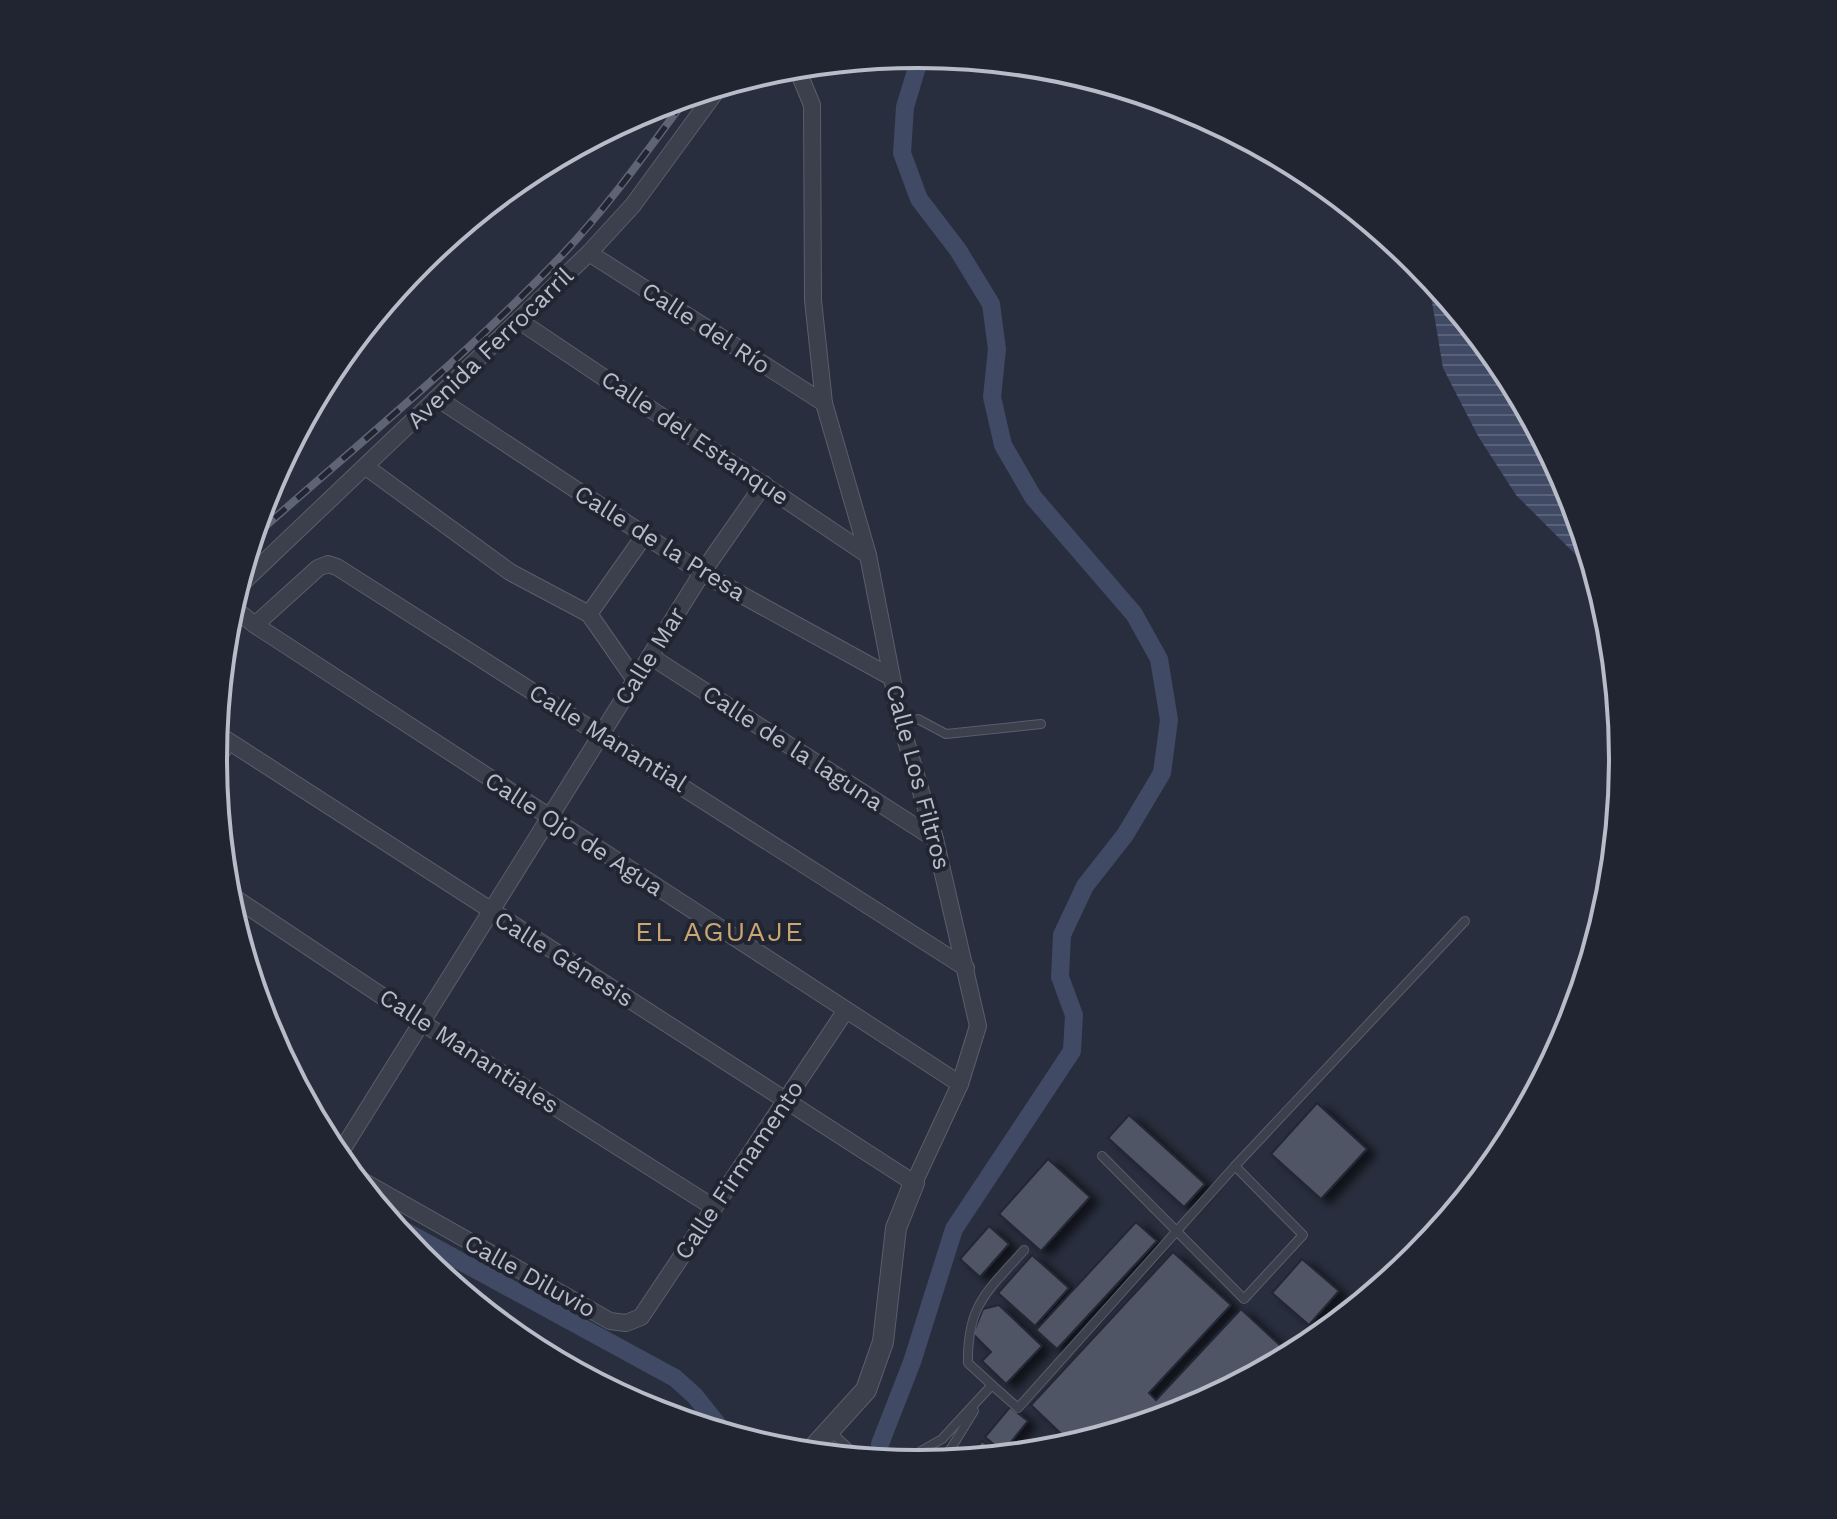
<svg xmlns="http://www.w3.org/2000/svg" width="1837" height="1519" font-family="'Work Sans',sans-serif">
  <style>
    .water { fill: url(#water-rules) }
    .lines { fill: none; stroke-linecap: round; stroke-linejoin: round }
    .canal { stroke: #404a64; stroke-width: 18 }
    .building { fill: #4f5465; stroke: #232734; stroke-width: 2; filter: url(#shadow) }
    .service-casing { stroke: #5a5e6b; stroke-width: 10 }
    .minor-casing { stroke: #5a5e6b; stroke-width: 18 }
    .tertiary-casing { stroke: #5a5e6b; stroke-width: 22 }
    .service { stroke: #3c404d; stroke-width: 8 }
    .minor { stroke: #3c404d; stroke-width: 16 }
    .tertiary { stroke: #3c404d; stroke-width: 20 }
    .rail-casing { stroke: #5e6474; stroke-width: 8 }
    .rail { stroke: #212532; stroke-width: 5; stroke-dasharray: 15; stroke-linecap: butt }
    .labels { text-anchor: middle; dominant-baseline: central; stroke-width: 8; stroke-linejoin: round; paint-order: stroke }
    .street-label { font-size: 24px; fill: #b8bcc8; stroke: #212532 }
    .quarter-label { font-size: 28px; letter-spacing: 2px; fill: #c9a672; stroke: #212532 }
    .rim { fill: none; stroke: #b8bcc8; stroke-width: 4 }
  </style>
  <defs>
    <pattern id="water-rules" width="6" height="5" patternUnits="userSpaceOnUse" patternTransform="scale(2)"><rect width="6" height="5" fill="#404a64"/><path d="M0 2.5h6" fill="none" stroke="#5a6279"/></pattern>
    <filter id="shadow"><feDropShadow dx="9" dy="5" stdDeviation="4" flood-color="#0009"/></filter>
  </defs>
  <rect width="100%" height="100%" fill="#282e3d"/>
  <polygon class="water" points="1427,272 1505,368 1570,490 1597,576 1516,495 1478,436 1443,368"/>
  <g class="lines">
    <g class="canal">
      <polyline points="392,1224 675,1378 695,1396 726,1435"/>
      <polyline points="880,1444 912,1362 954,1229 1072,1051 1074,1015 1060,977 1062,935 1085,886 1125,835 1162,773 1169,720 1159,659 1134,614 1033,497 1003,445 992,397 997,349 991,304 958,250 919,199 902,153 905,107 921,54"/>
    </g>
  </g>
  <g class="building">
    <polygon points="1317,1103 1367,1149 1321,1199 1271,1154"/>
    <polygon points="1129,1115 1205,1184 1184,1207 1108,1138"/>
    <polygon points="1048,1159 1090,1197 1041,1251 999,1214"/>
    <polygon points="1136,1222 1157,1241 1057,1349 1036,1330"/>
    <polygon points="989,1226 1009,1244 980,1277 960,1259"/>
    <polygon points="1173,1252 1231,1305 1149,1393 1156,1400 1241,1309 1284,1349 1264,1371 1229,1390 1223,1384 1208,1401 1188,1411 1074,1446 1031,1405"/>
    <polygon points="1032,1255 1069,1288 1035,1326 998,1293"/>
    <polygon points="1302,1259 1339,1291 1309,1325 1272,1293"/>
    <polygon points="999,1305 1042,1346 1006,1384 982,1361 991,1352 973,1334 983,1309"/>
    <polygon points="1010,1407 1028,1421 1003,1452 985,1437"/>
    <polygon points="982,1441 999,1455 965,1460"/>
  </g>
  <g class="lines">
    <defs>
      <g id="service">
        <polyline points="902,724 918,719 946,734 1041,724"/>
        <polyline points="1102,1156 1244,1299 1303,1235 1235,1166"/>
        <path d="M992,1385L968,1363C967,1304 988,1291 1024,1250"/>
        <polyline points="830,1431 860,1459"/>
        <polyline points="900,1463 942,1439 992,1385 1018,1408 1235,1166 1465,921"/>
        <polyline points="942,1463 974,1411"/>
      </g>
      <g id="minor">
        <polyline points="589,253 824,403"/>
        <polyline points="521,322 868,555"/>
        <polyline points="437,398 702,573 891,677"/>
        <polyline points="366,467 510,572 589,614 635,680"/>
        <polyline points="237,588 589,253 633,205 720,86"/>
        <polyline points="231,606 255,625 960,1084"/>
        <polyline points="589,614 644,536"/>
        <polyline points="255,625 318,568 328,564 337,567 966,968"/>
        <polyline points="650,656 935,839"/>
        <polyline points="216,733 914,1183 960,1084 978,1026 935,839 901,724 868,555 824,403 813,300 812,105 796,66"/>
        <polyline points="214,764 228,742"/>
        <polyline points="226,892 421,1022 713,1207"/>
        <polyline points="337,1158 702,573 764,484"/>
        <polyline points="352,1175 610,1321 626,1323 641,1317 846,1010"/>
      </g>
      <polyline id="tertiary" points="808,1454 866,1390 883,1342 896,1228 914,1183"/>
    </defs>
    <use href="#service" class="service-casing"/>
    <use href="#minor" class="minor-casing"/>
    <use href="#tertiary" class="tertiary-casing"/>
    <use href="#service" class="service"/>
    <use href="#minor" class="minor"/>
    <use href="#tertiary" class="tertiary"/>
    <defs>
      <path id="rail" d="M252,538C357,445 467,356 563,254C609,205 648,150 688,96"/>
    </defs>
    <use href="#rail" class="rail-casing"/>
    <use href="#rail" class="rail"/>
  </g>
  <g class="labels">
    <g class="street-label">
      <text transform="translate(706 328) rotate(33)">Calle del Río</text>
      <text transform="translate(490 348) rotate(-44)">Avenida Ferrocarril</text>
      <text transform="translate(695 438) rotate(34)">Calle del Estanque</text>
      <text transform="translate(660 543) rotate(32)">Calle de la Presa</text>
      <text transform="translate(650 656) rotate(-58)">Calle Mar</text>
      <text transform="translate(608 738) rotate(32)">Calle Manantial</text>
      <text transform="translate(793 748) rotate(33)">Calle de la laguna</text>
      <text transform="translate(918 777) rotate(75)">Calle Los Filtros</text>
      <text transform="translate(574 834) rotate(33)">Calle Ojo de Agua</text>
      <text transform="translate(564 959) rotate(32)">Calle Génesis</text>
      <text transform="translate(469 1051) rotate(33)">Calle Manantiales</text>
      <text transform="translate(739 1170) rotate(-56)">Calle Firmamento</text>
      <text transform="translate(530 1276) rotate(29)">Calle Diluvio</text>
    </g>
    <g class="quarter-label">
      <text x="720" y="931">EL AGUAJE</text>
    </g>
  </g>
  <path d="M0 0H1837V1519H0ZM227 759a691 691 0 1 1 1382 0a691 691 0 1 1-1382 0Z" fill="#212532" fill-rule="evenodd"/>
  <path class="rim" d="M227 759a691 691 0 1 1 1382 0a691 691 0 1 1-1382 0Z"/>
</svg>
